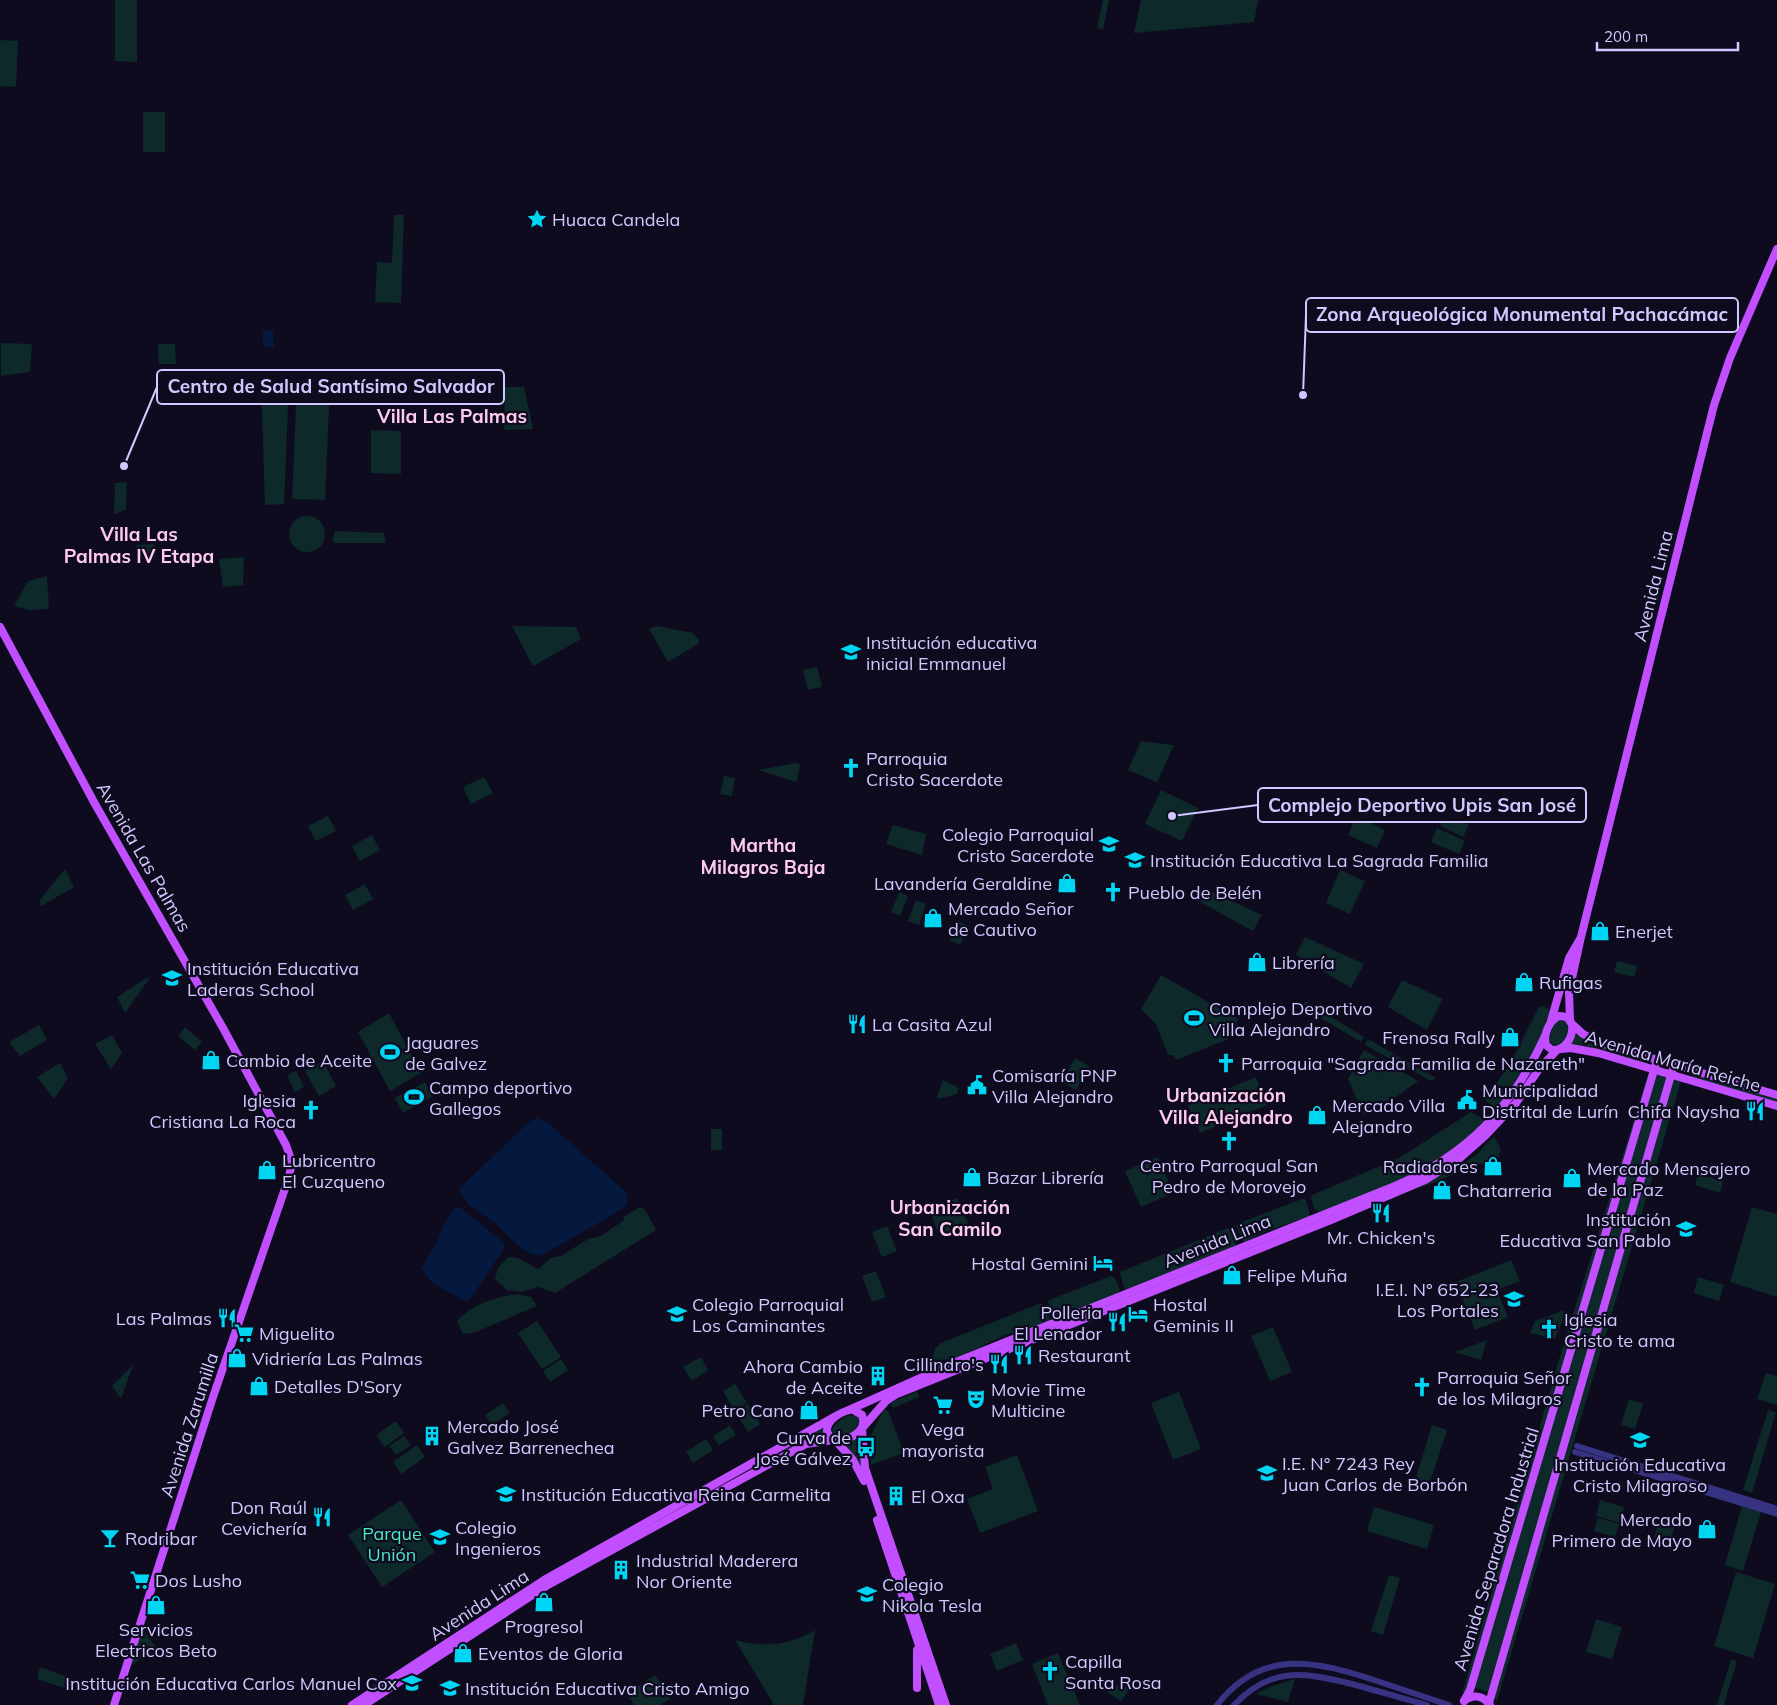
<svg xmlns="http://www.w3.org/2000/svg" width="1777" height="1705" font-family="Mulish,sans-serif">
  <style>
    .green { fill: #0d2929 }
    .water { fill: #05183d }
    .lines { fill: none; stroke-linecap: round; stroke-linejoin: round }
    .minor { stroke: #373282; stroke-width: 6 }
    .major { stroke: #c14fff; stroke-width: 8 }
    .labels { text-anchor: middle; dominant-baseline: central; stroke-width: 4.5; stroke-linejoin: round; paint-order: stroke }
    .poi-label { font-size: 18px; fill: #d0c8ff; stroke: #0e0b1f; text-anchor: start }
    .street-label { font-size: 18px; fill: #d0c8ff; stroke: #0e0b1f }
    .park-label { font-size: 18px; fill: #4ce7c4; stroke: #0e0b1f }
    .neighbourhood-label { font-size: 19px; font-weight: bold; fill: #ffcaeb; stroke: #0e0b1f }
    .leader { fill: none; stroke: #d0c8ff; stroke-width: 2 }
    .callout-dot { fill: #d0c8ff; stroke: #0e0b1f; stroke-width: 2 }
    .callout { fill: #0e0b1f; stroke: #d0c8ff; stroke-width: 2 }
    .callout-label { font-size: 19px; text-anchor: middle; font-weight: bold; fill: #d0c8ff }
  </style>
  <rect width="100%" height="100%" fill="#0e0b1f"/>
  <g class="green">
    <polygon points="115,0 137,0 137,62 115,61"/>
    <polygon points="1103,0 1109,0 1103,30 1097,28"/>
    <polygon points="1141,0 1258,0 1254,22 1134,33"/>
    <polygon points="0,40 18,41 16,87 0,86"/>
    <rect x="143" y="112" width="22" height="40"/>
    <polygon points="394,215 404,215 401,303 375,302 377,262 392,263"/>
    <polygon points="1,343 32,344 30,372 1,376"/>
    <polygon points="158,344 175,344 176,364 159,364"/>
    <polygon points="261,380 289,381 284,504 265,505"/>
    <polygon points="297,382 330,384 325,500 292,499"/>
    <polygon points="505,387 524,387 533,429 504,430"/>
    <polygon points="371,430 401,431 401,474 371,473"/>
    <polygon points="127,482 126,509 114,515 115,483"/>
    <circle cx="307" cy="534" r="18"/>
    <polygon points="335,531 384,533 386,543 335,543 332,540"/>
    <polygon points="154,544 156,557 137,559 136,545"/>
    <polygon points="244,557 243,585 223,587 219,559"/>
    <polygon points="47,576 49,606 47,609 29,610 14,606 28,581"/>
    <polygon points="512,626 576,627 581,639 533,666"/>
    <polygon points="657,626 693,633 699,640 698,644 668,662 649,629"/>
    <polygon points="817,667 822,687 808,690 803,670"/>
    <polygon points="1141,741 1174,745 1157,782 1128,770"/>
    <polygon points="797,763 800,765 797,782 758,770"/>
    <polygon points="724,776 735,778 732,796 720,794"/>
    <polygon points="484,777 493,793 471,804 463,787"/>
    <polygon points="1161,790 1198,808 1182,841 1145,824"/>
    <polygon points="1453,805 1471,813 1467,822 1449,814"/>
    <polygon points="1446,814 1469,825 1463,837 1440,826"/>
    <polygon points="328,816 336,831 316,841 308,826"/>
    <polygon points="1356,816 1385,830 1377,848 1348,835"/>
    <polygon points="893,825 926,834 922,855 886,844"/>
    <polygon points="1437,828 1465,841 1459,854 1431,842"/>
    <polygon points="372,835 380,850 360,861 352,846"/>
    <polygon points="65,869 74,887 41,906 39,901"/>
    <polygon points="1340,870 1365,881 1350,914 1326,903"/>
    <polygon points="365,884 373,899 353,910 345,895"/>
    <polygon points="1208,890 1262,915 1253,931 1200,902"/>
    <polygon points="899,892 908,896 900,916 891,912"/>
    <polygon points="916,900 926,904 919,925 908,921"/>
    <polygon points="958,921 969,926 960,945 949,940"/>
    <polygon points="1305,937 1364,964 1351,988 1296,955"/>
    <polygon points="1617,961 1637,966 1634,977 1614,972"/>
    <polygon points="1161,975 1238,1019 1228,1039 1176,1060 1173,1055 1168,1055 1156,1024 1141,1009"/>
    <polygon points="148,977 149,979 125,1013 117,997"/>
    <polygon points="1402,980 1443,999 1427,1030 1388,1007"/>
    <polygon points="1305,1001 1364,1037 1361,1042 1302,1007"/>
    <polygon points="1543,1006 1549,1009 1551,1013 1528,1066 1504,1097 1498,1108 1495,1108 1485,1100 1511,1062 1539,1007"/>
    <polygon points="389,1013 421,1073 390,1091 358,1032"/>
    <path d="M1559,1020H1567C1571,1033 1566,1041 1556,1047L1550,1042C1550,1033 1552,1026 1559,1020Z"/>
    <polygon points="39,1025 47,1040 20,1056 9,1042"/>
    <polygon points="185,1027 202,1042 195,1050 178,1036"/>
    <polygon points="1576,1033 1592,1044 1649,1061 1647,1065 1585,1046 1570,1045"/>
    <polygon points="112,1035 122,1053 111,1069 95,1044"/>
    <polygon points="1368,1039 1436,1078 1431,1081 1365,1045"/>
    <polygon points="1364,1050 1418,1081 1392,1100 1365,1114 1363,1113 1348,1079"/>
    <polygon points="1075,1058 1089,1066 1076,1090 1062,1082"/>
    <polygon points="323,1061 336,1086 319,1096 305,1071"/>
    <polygon points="60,1063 68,1078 54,1099 37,1077"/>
    <polygon points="296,1071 304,1087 295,1092 287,1075"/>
    <polygon points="1656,1072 1669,1076 1488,1692 1473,1687"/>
    <polygon points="1693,1074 1777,1099 1777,1104 1692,1078 1691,1076"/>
    <polygon points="1256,1077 1267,1105 1200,1133 1188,1105"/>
    <polygon points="1672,1078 1681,1081 1497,1701 1493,1697"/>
    <polygon points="943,1080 959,1088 957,1094 938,1099 937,1097"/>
    <polygon points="1646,1081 1645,1092 1468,1689 1462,1694 1563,1346"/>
    <polygon points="425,1082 433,1096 403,1113 395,1098"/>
    <polygon points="1471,1112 1486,1121 1448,1154 1408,1177 1320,1212 1315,1210 1311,1198 1312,1195 1399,1158"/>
    <rect x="711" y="1129" width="11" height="21"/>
    <polygon points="1494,1136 1501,1150 1498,1157 1420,1188 1418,1186 1463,1164 1476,1155"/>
    <polygon points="1158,1157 1173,1193 1141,1207 1125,1171"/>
    <polygon points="1698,1174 1723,1181 1720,1193 1695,1185"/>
    <polygon points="957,1198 969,1226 940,1237 929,1209"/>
    <polygon points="1302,1199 1306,1200 1310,1216 1259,1234 1244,1243 1236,1226 1237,1224"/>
    <polygon points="640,1207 645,1210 656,1230 555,1293 538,1287 522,1292 507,1290 495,1279 498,1268 508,1257 518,1258 538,1269 551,1258 561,1256 588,1239 601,1236 623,1221 625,1216"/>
    <polygon points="1752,1207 1777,1214 1777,1297 1730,1282"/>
    <polygon points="887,1226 897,1251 882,1257 872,1232"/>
    <polygon points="1228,1228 1232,1230 1236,1246 1127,1289 1124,1288 1120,1272"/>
    <polygon points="1511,1260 1520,1281 1497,1290 1508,1317 1475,1330 1456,1282"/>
    <polygon points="876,1271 886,1297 872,1302 862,1276"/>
    <polygon points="1111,1276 1115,1278 1120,1290 1118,1294 1056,1318 1048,1303 1049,1300"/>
    <polygon points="1698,1277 1724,1285 1719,1301 1694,1293"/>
    <path d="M517,1294L531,1297L537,1306L473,1333L463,1334L457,1321C470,1305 496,1296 517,1294Z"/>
    <polygon points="1041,1303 1044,1305 1050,1318 1048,1321 1018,1333 1007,1334 955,1359 936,1360 933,1358 935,1349 941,1343"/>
    <polygon points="1562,1311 1564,1311 1565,1315 1555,1339 1530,1333 1535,1321"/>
    <polygon points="537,1321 561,1357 542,1369 518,1333"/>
    <polygon points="1273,1327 1292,1372 1270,1381 1251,1336"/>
    <polygon points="1487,1340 1481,1360 1455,1352"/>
    <polygon points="701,1357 708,1370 692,1381 683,1367"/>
    <polygon points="561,1359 568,1370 550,1382 543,1371"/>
    <polygon points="133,1365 121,1399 112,1386"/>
    <polygon points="1766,1373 1777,1376 1777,1405 1757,1399"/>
    <polygon points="735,1384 747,1403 734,1410 723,1391"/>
    <polygon points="917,1391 919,1397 893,1408 890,1403"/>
    <polygon points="1179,1392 1201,1449 1173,1460 1151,1403"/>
    <polygon points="1629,1399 1643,1404 1635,1429 1621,1425"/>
    <polygon points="503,1403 510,1413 492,1425 485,1415"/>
    <polygon points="748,1404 760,1424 748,1432 735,1412"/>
    <polygon points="884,1409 888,1411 904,1453 871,1465 870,1437"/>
    <polygon points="1768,1410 1776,1412 1752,1493 1743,1490"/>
    <path d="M854,1415L860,1419C858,1432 847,1438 834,1435L832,1430C836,1421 845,1416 854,1415Z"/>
    <polygon points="396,1421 404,1433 385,1447 376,1435"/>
    <polygon points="730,1425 736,1435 719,1445 713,1436"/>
    <polygon points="1432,1425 1447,1430 1429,1485 1415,1481"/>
    <polygon points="824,1426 827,1438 808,1440 785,1452 784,1450"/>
    <polygon points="404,1436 411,1445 396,1455 389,1446"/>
    <polygon points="859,1437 865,1474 843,1444"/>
    <polygon points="706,1439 713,1450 693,1463 686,1452"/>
    <polygon points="417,1445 425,1457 401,1474 393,1462"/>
    <polygon points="1017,1455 1038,1511 980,1533 967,1499 993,1489 985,1467"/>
    <polygon points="401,1500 435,1552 382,1587 348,1535"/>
    <polygon points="1600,1500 1624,1507 1620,1523 1596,1516"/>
    <polygon points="1742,1506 1761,1512 1743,1571 1725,1565"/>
    <polygon points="1374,1507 1434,1525 1427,1549 1367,1531"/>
    <polygon points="1598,1518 1619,1524 1615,1537 1594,1531"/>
    <polygon points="1660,1518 1676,1523 1669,1546 1653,1541"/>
    <polygon points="1736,1572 1775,1584 1753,1658 1714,1646"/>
    <polygon points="1389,1575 1400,1578 1383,1635 1371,1631"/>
    <polygon points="1596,1619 1622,1627 1612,1659 1586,1652"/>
    <polygon points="142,1628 157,1649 130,1666"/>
    <path d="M815,1630L803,1705H774L735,1640C763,1648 790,1645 815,1630Z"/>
    <polygon points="1016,1643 1023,1660 997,1671 990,1654"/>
    <polygon points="1058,1653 1080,1705 1048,1705 1032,1664"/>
    <polygon points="1731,1659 1737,1661 1724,1705 1717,1705"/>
    <polygon points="40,1667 71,1678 67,1689 37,1679"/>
    <polygon points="655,1675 670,1699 660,1705 634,1705 627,1693"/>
    <polygon points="1295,1679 1288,1702 1256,1694 1269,1687"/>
    <polygon points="1125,1680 1133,1685 1121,1701 1107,1692"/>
  </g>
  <g class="water">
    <polygon points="273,330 274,347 263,347 263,331"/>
    <polygon points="537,1118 547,1122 626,1192 628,1203 624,1208 541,1256 531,1254 520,1247 494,1222 469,1205 460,1193 460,1188 531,1120"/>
    <polygon points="455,1208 461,1208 504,1243 505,1247 469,1301 464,1301 433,1283 421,1269 438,1240 444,1224"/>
  </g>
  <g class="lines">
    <g class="minor">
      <polyline points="1577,1446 1777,1509"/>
      <polyline points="1575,1452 1777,1514"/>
      <path d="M1217,1705C1262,1647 1316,1661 1377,1681C1401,1689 1425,1697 1449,1705"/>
      <path d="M1234,1705C1270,1667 1302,1672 1348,1683C1375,1690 1401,1698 1427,1705"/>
    </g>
    <g class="major">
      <polyline points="0,627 95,804 223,1028 286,1145 292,1162 289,1177 213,1397 114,1705"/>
      <path d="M1559,1016C1582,1015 1572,1052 1552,1050L1546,1045C1543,1034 1549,1021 1559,1016Z"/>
      <polyline points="1551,1021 1569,958 1580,939"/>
      <polyline points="1570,1021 1569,992 1581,937 1714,405 1730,358 1777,249"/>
      <polyline points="1572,1024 1583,1034 1603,1044 1777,1095"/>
      <polyline points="1561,1049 1571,1048 1598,1053 1777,1106"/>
      <path d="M852,1409L862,1415C869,1432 846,1444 831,1438L827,1432C826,1419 841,1412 852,1409Z"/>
      <path d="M849,1410L956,1362L1395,1186C1468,1154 1512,1108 1545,1036"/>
      <polyline points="864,1426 886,1401 897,1394 1331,1220 1425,1180 1460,1158 1485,1136 1516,1103 1539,1069 1557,1050"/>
      <polyline points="862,1428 865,1468 946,1705"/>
      <polyline points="835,1440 853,1460 864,1481"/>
      <polyline points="877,1520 939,1705"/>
      <polyline points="917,1688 917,1650"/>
      <polyline points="1464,1701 1470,1690 1657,1060"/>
      <path d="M1464,1701C1473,1694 1483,1695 1490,1705"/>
      <polyline points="1489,1703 1674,1065"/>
      <polyline points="352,1705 544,1580 834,1417"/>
      <polyline points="364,1705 548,1585 806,1444 833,1440"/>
    </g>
  </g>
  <defs>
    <symbol id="sight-bare" viewBox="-9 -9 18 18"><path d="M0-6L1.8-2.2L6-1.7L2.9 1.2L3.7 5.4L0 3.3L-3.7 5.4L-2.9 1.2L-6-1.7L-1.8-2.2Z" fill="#00d5f3" stroke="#0e0b1f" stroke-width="2.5" paint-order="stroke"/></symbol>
    <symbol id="school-bare" viewBox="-9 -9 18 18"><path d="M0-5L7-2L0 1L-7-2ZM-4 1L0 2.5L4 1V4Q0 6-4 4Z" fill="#00d5f3" stroke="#0e0b1f" stroke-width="2.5" paint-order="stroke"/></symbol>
    <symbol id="church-bare" viewBox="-9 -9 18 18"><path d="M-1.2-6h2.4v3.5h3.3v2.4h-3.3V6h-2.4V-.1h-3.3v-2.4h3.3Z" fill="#00d5f3" stroke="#0e0b1f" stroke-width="2.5" paint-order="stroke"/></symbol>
    <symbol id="shop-bare" viewBox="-9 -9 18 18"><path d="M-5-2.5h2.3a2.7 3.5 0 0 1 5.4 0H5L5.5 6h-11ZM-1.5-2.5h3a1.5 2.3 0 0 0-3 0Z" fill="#00d5f3" stroke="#0e0b1f" stroke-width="2.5" paint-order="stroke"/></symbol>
    <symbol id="stadium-bare" viewBox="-9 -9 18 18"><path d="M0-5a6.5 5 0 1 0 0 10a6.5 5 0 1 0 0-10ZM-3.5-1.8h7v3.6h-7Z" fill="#00d5f3" stroke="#0e0b1f" stroke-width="2.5" paint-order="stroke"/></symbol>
    <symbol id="restaurant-bare" viewBox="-9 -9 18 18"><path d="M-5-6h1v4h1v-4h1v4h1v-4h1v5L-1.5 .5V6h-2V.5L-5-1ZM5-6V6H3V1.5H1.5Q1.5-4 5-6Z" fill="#00d5f3" stroke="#0e0b1f" stroke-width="2.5" paint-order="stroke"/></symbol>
    <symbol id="civic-bare" viewBox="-9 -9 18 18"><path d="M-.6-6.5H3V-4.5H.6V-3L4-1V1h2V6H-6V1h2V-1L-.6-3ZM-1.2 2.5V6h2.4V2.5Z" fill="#00d5f3" stroke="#0e0b1f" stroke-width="2.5" paint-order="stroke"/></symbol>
    <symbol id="hotel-bare" viewBox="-9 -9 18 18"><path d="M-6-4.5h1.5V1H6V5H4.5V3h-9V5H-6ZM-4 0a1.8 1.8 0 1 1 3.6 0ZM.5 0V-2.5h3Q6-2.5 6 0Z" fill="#00d5f3" stroke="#0e0b1f" stroke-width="2.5" paint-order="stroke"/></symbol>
    <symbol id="supermarket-bare" viewBox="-9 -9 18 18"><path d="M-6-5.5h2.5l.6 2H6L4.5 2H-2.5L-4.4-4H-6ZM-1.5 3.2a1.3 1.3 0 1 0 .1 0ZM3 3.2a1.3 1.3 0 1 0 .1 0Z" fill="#00d5f3" stroke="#0e0b1f" stroke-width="2.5" paint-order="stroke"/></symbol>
    <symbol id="building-bare" viewBox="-9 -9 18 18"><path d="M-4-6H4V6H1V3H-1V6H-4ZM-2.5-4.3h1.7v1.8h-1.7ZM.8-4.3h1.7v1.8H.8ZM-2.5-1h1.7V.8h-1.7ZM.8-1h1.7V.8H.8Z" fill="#00d5f3" stroke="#0e0b1f" stroke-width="2.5" paint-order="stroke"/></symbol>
    <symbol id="theatre-bare" viewBox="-9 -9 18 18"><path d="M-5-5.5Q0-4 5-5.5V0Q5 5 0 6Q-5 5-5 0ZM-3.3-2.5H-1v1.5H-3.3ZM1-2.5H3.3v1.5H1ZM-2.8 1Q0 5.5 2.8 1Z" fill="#00d5f3" stroke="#0e0b1f" stroke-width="2.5" paint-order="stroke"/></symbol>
    <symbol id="bus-bare" viewBox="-9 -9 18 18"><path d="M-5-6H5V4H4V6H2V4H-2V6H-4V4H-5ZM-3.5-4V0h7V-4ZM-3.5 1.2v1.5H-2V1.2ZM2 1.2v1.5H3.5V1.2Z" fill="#00d5f3" stroke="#0e0b1f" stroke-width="2.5" paint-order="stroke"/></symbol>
    <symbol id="university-bare" viewBox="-9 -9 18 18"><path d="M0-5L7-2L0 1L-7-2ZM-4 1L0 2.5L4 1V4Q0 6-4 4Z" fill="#00d5f3" stroke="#0e0b1f" stroke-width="2.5" paint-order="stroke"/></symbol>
    <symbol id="bar-bare" viewBox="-9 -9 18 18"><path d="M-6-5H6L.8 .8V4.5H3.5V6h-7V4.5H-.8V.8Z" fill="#00d5f3" stroke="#0e0b1f" stroke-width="2.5" paint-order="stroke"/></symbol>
  </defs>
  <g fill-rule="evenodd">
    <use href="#sight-bare" x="523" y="205" width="28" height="28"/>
    <use href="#school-bare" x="837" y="638" width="28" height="28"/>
    <use href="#church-bare" x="837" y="754" width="28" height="28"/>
    <use href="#school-bare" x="1095" y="830" width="28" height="28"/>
    <use href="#school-bare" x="1121" y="846" width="28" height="28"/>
    <use href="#shop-bare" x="1053" y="869" width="28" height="28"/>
    <use href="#church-bare" x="1099" y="878" width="28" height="28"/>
    <use href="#shop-bare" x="919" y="904" width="28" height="28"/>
    <use href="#shop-bare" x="1586" y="917" width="28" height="28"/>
    <use href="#shop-bare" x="1243" y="948" width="28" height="28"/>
    <use href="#school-bare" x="158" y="964" width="28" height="28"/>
    <use href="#shop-bare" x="1510" y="968" width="28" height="28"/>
    <use href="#stadium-bare" x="1180" y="1004" width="28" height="28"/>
    <use href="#restaurant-bare" x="843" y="1010" width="28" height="28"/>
    <use href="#shop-bare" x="1496" y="1023" width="28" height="28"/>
    <use href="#stadium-bare" x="376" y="1038" width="28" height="28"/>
    <use href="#shop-bare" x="197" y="1046" width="28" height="28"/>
    <use href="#church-bare" x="1212" y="1049" width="28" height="28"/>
    <use href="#civic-bare" x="963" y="1071" width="28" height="28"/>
    <use href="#stadium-bare" x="400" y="1083" width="28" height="28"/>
    <use href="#civic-bare" x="1453" y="1086" width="28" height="28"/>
    <use href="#church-bare" x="297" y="1096" width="28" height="28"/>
    <use href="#restaurant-bare" x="1741" y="1097" width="28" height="28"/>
    <use href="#shop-bare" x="1303" y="1101" width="28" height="28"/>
    <use href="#church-bare" x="1215" y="1127" width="28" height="28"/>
    <use href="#shop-bare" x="1479" y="1152" width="28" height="28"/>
    <use href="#shop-bare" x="253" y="1156" width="28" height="28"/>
    <use href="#shop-bare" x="958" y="1163" width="28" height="28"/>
    <use href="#shop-bare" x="1558" y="1164" width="28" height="28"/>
    <use href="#shop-bare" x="1428" y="1176" width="28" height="28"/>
    <use href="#restaurant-bare" x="1367" y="1199" width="28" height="28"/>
    <use href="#school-bare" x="1672" y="1215" width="28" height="28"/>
    <use href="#hotel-bare" x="1089" y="1249" width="28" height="28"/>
    <use href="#shop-bare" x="1218" y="1261" width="28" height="28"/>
    <use href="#school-bare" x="1500" y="1285" width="28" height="28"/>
    <use href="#school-bare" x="663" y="1300" width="28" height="28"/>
    <use href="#hotel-bare" x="1124" y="1300" width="28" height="28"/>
    <use href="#restaurant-bare" x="213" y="1304" width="28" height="28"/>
    <use href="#restaurant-bare" x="1103" y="1308" width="28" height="28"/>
    <use href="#church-bare" x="1535" y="1315" width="28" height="28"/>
    <use href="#supermarket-bare" x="230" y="1319" width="28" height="28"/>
    <use href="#restaurant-bare" x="1009" y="1341" width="28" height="28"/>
    <use href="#shop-bare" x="223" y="1344" width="28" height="28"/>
    <use href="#restaurant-bare" x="985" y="1350" width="28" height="28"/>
    <use href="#building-bare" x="864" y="1362" width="28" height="28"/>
    <use href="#shop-bare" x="245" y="1372" width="28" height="28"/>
    <use href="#church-bare" x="1408" y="1373" width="28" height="28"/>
    <use href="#theatre-bare" x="962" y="1385" width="28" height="28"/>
    <use href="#supermarket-bare" x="929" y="1391" width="28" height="28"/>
    <use href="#shop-bare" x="795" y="1396" width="28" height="28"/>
    <use href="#building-bare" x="418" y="1422" width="28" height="28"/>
    <use href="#school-bare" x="1626" y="1426" width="28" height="28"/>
    <use href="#bus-bare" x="852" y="1433" width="28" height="28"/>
    <use href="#school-bare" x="1253" y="1459" width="28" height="28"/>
    <use href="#school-bare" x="492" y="1480" width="28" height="28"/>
    <use href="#building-bare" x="882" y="1482" width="28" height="28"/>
    <use href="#restaurant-bare" x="308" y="1503" width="28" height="28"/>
    <use href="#shop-bare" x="1693" y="1515" width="28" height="28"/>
    <use href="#university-bare" x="426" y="1523" width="28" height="28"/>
    <use href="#bar-bare" x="96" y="1524" width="28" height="28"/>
    <use href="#building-bare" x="607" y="1556" width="28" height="28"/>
    <use href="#supermarket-bare" x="126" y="1566" width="28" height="28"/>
    <use href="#school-bare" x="853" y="1580" width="28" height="28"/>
    <use href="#shop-bare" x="530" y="1588" width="28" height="28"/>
    <use href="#shop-bare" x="142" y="1591" width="28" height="28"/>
    <use href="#shop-bare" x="449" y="1639" width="28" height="28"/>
    <use href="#church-bare" x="1036" y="1657" width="28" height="28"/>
    <use href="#school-bare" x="398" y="1669" width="28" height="28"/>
    <use href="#school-bare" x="436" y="1674" width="28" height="28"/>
  </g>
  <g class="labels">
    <g class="poi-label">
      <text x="552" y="219">Huaca Candela</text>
      <text x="866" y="642">Institución educativa<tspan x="866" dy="21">inicial Emmanuel</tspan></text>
      <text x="866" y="758">Parroquia<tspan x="866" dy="21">Cristo Sacerdote</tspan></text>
      <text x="1094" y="834" text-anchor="end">Colegio Parroquial<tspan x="1094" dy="21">Cristo Sacerdote</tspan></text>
      <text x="1150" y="860">Institución Educativa La Sagrada Familia</text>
      <text x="1052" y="883" text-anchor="end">Lavandería Geraldine</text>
      <text x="1128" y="892">Pueblo de Belén</text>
      <text x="948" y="908">Mercado Señor<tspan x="948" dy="21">de Cautivo</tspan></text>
      <text x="1615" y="931">Enerjet</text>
      <text x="1272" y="962">Librería</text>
      <text x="187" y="968">Institución Educativa<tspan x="187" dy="21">Laderas School</tspan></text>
      <text x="1539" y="982">Rufigas</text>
      <text x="1209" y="1008">Complejo Deportivo<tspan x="1209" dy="21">Villa Alejandro</tspan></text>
      <text x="872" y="1024">La Casita Azul</text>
      <text x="1495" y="1037" text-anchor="end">Frenosa Rally</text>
      <text x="405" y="1042">Jaguares<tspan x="405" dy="21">de Galvez</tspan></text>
      <text x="226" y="1060">Cambio de Aceite</text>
      <text x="1241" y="1063">Parroquia "Sagrada Familia de Nazareth"</text>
      <text x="992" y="1075">Comisaría PNP<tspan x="992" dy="21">Villa Alejandro</tspan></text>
      <text x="429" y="1087">Campo deportivo<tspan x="429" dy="21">Gallegos</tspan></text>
      <text x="1482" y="1090">Municipalidad<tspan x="1482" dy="21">Distrital de Lurín</tspan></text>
      <text x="296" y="1100" text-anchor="end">Iglesia<tspan x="296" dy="21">Cristiana La Roca</tspan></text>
      <text x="1332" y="1105">Mercado Villa<tspan x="1332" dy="21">Alejandro</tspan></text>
      <text x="1740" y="1111" text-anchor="end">Chifa Naysha</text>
      <text x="282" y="1160">Lubricentro<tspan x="282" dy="21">El Cuzqueno</tspan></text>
      <text x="1229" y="1165" text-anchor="middle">Centro Parroqual San<tspan x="1229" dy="21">Pedro de Morovejo</tspan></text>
      <text x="1478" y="1166" text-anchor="end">Radiadores</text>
      <text x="1587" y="1168">Mercado Mensajero<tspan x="1587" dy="21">de la Paz</tspan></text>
      <text x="987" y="1177">Bazar Librería</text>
      <text x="1457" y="1190">Chatarreria</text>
      <text x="1671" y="1219" text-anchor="end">Institución<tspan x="1671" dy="21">Educativa San Pablo</tspan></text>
      <text x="1381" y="1237" text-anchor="middle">Mr. Chicken's</text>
      <text x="1088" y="1263" text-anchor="end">Hostal Gemini</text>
      <text x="1247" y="1275">Felipe Muña</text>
      <text x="1499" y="1289" text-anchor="end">I.E.I. N° 652-23<tspan x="1499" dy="21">Los Portales</tspan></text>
      <text x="692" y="1304">Colegio Parroquial<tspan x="692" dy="21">Los Caminantes</tspan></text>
      <text x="1153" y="1304">Hostal<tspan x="1153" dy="21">Geminis II</tspan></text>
      <text x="1102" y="1312" text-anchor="end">Polleria<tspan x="1102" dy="21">El Lenador</tspan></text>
      <text x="212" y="1318" text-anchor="end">Las Palmas</text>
      <text x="1564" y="1319">Iglesia<tspan x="1564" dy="21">Cristo te ama</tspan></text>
      <text x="259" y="1333">Miguelito</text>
      <text x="1038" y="1355">Restaurant</text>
      <text x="252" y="1358">Vidriería Las Palmas</text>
      <text x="984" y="1364" text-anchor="end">Cillindro's</text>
      <text x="863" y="1366" text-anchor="end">Ahora Cambio<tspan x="863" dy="21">de Aceite</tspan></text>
      <text x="1437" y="1377">Parroquia Señor<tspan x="1437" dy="21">de los Milagros</tspan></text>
      <text x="274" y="1386">Detalles D'Sory</text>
      <text x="991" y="1389">Movie Time<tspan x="991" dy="21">Multicine</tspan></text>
      <text x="794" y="1410" text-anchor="end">Petro Cano</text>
      <text x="447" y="1426">Mercado José<tspan x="447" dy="21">Galvez Barrenechea</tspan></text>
      <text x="943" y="1429" text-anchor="middle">Vega<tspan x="943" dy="21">mayorista</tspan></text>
      <text x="851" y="1437" text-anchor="end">Curva de<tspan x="851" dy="21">José Gálvez</tspan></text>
      <text x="1282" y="1463">I.E. N° 7243 Rey<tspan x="1282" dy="21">Juan Carlos de Borbón</tspan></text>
      <text x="1640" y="1464" text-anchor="middle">Institución Educativa<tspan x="1640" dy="21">Cristo Milagroso</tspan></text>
      <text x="521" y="1494">Institución Educativa Reina Carmelita</text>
      <text x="911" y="1496">El Oxa</text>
      <text x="307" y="1507" text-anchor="end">Don Raúl<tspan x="307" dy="21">Cevichería</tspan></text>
      <text x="1692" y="1519" text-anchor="end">Mercado<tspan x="1692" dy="21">Primero de Mayo</tspan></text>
      <text x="455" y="1527">Colegio<tspan x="455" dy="21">Ingenieros</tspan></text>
      <text x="125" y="1538">Rodribar</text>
      <text x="636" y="1560">Industrial Maderera<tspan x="636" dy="21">Nor Oriente</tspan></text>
      <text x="155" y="1580">Dos Lusho</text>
      <text x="882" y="1584">Colegio<tspan x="882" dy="21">Nikola Tesla</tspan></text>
      <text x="544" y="1626" text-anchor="middle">Progresol</text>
      <text x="156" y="1629" text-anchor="middle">Servicios<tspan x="156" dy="21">Electricos Beto</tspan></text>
      <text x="478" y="1653">Eventos de Gloria</text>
      <text x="1065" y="1661">Capilla<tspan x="1065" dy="21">Santa Rosa</tspan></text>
      <text x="397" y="1683" text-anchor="end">Institución Educativa Carlos Manuel Cox</text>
      <text x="465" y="1688">Institución Educativa Cristo Amigo</text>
    </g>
    <g class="street-label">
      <text transform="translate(1653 586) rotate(-76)">Avenida Lima</text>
      <text transform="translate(144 857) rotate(60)">Avenida Las Palmas</text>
      <text transform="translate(1673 1061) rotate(16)">Avenida María Reiche</text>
      <text transform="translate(1217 1241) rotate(-22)">Avenida Lima</text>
      <text transform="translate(189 1425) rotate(-72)">Avenida Zarumilla</text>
      <text transform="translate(1496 1549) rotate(-73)">Avenida Separadora Industrial</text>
      <text transform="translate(479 1605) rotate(-33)">Avenida Lima</text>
    </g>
    <g class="park-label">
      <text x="392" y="1533">Parque<tspan x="392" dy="21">Unión</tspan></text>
    </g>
    <g class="neighbourhood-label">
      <text x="452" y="416">Villa Las Palmas</text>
      <text x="139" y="534">Villa Las<tspan x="139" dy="22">Palmas IV Etapa</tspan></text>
      <text x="763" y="845">Martha<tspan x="763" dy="22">Milagros Baja</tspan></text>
      <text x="1226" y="1095">Urbanización<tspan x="1226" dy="22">Villa Alejandro</tspan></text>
      <text x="950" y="1207">Urbanización<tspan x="950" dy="22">San Camilo</tspan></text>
    </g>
  </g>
  <path class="leader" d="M1303 395L1306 315M124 466L157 387M1172 816L1258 805"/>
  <g class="callout-dot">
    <circle cx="1303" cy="395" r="5"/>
    <circle cx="124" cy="466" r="5"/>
    <circle cx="1172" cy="816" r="5"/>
  </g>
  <g class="callout">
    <rect x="1306" y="298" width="432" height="34" rx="5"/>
    <rect x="157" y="370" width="347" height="34" rx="5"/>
    <rect x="1258" y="788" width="328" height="34" rx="5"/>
  </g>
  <g class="callout-label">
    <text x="1522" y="321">Zona Arqueológica Monumental Pachacámac</text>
    <text x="331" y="393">Centro de Salud Santísimo Salvador</text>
    <text x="1422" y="812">Complejo Deportivo Upis San José</text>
  </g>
  <path d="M1597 42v8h141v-8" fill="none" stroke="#d0c8ff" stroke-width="2.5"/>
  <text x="1604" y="42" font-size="15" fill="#d0c8ff" stroke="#0e0b1f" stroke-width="4" paint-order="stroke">200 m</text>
</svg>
